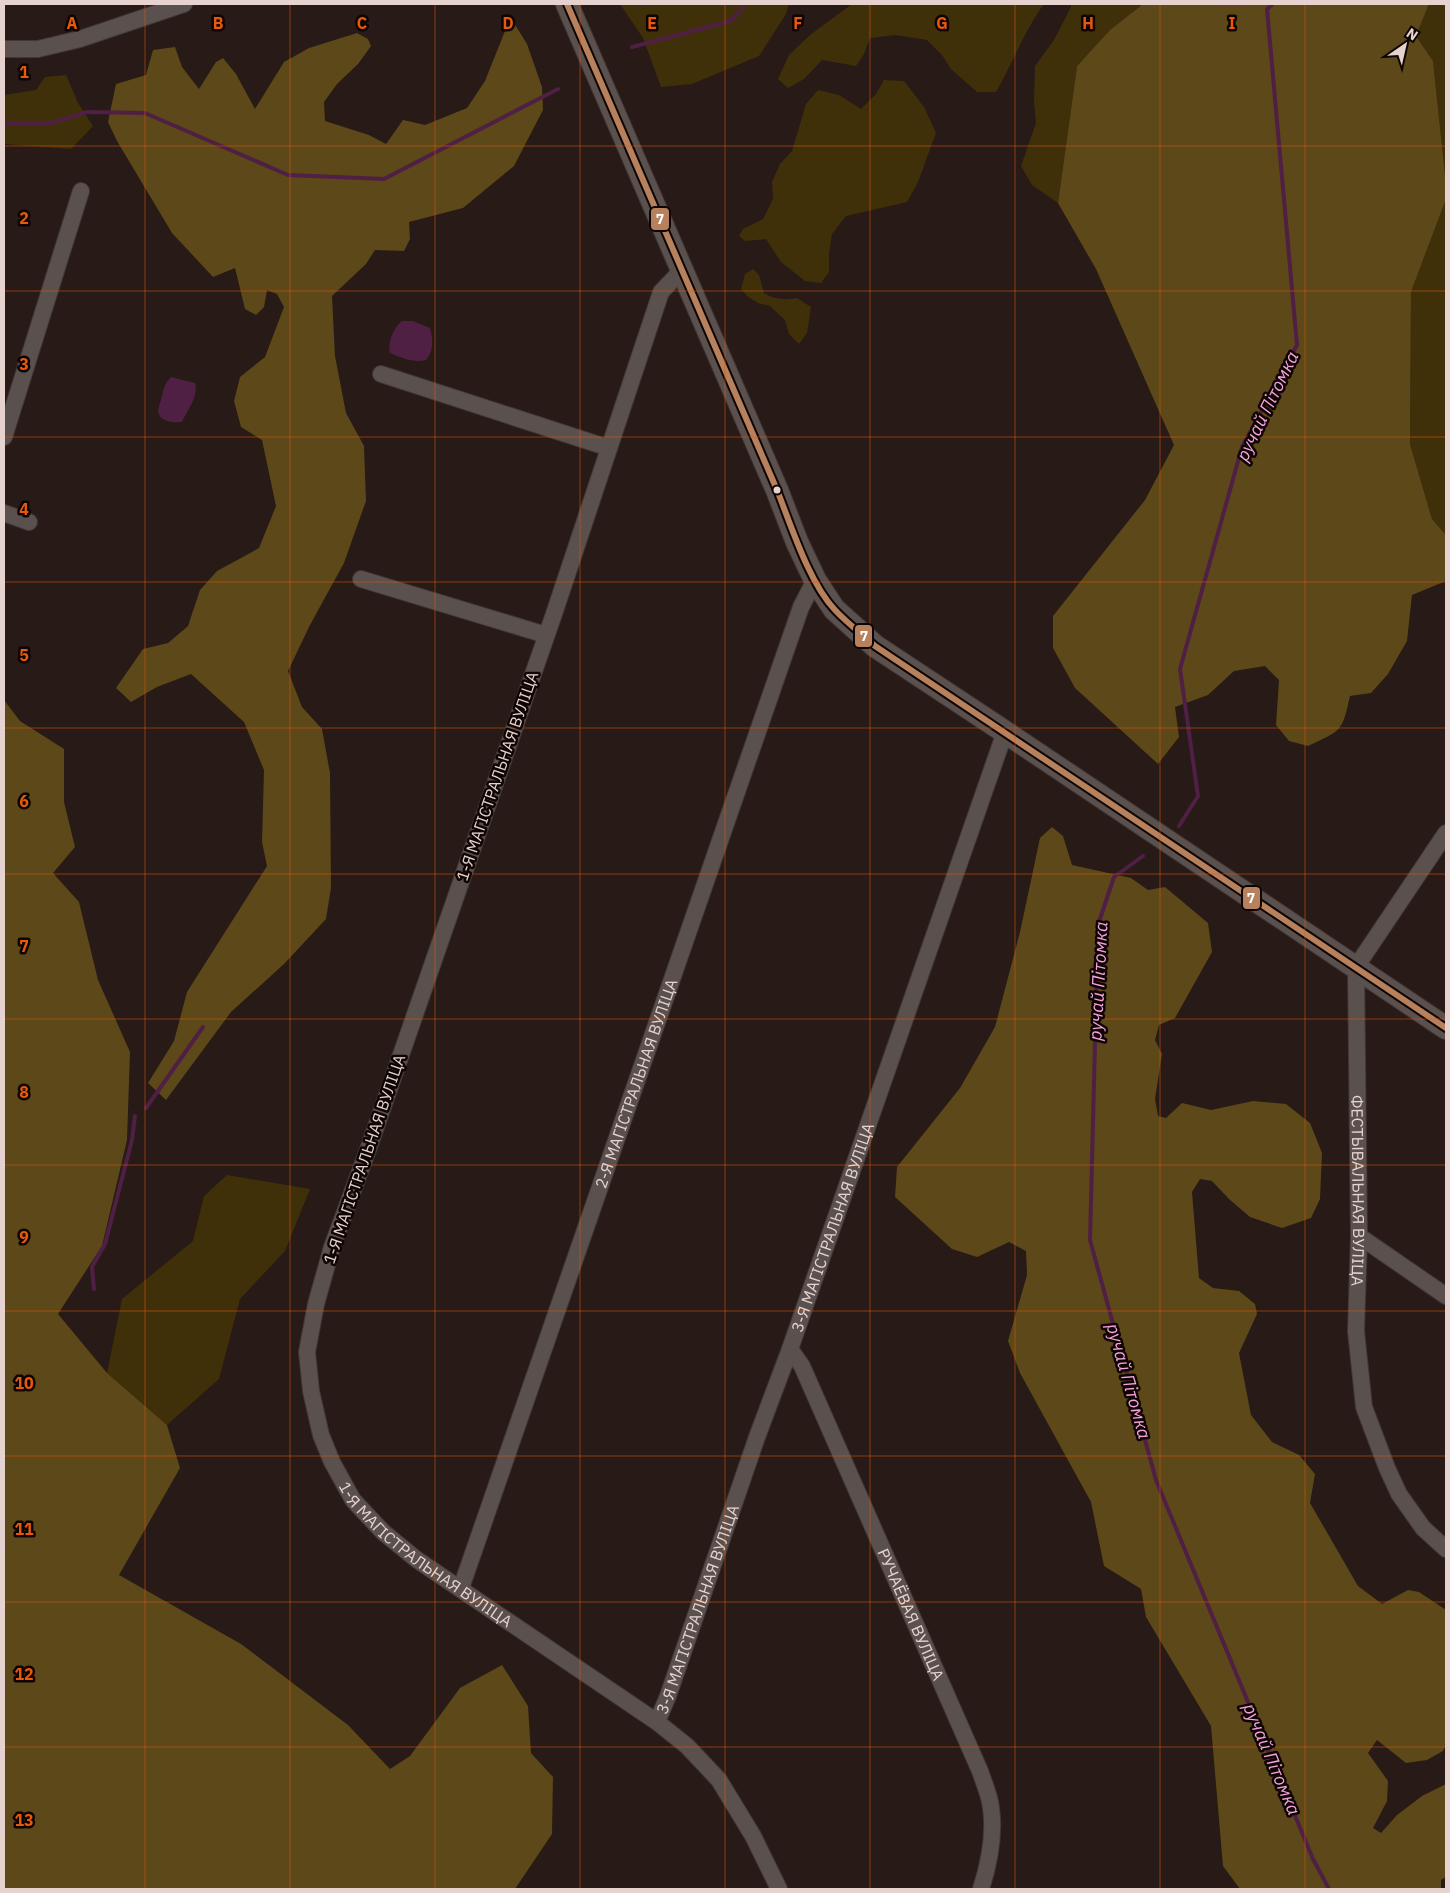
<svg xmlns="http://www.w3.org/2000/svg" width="1450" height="1893" font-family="'IBM Plex Sans',sans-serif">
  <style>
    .green { fill: #403009 }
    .forest { fill: #5c4818 }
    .water { fill: #501f44 }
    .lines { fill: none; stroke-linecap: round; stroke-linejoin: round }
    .stream { stroke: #501f44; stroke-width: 4 }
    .street-casing { stroke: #423735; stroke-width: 18 }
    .secondary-casing { stroke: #423735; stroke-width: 24 }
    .street { stroke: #5a504e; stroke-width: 16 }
    .secondary { stroke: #5a504e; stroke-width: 22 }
    .bus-1-casing { stroke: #0e0503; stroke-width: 10 }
    .bus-1 { stroke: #b6815c; stroke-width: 6 }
    .grid { fill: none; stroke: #e8590c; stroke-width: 1; stroke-opacity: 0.55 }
    .bus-dot { fill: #e6d3cf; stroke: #0e0503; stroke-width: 2 }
    .labels { text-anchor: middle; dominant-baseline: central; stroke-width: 5; stroke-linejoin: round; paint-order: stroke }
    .street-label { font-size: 16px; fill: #e6d3cf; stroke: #0e0503 }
    .water-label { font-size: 18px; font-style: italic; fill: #f7a2e1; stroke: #0e0503 }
    .grid-label { font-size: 16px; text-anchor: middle; font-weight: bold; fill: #e8590c; stroke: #0e0503; stroke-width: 5; stroke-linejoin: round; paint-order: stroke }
    .line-badge { stroke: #0e0503; stroke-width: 2 }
    .badge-label { font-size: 14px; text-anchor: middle; font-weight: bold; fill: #fff }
  </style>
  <rect width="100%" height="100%" fill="#271a17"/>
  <g class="green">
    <polygon points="620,4 789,4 786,14 759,56 692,84 661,87 643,38"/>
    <path d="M852,4H1044C1024,31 1013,63 996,92H977L951,69L942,55L927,40L895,35L870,38L864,54L856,66L822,60L804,79L788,88L778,79L789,55L810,35Z"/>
    <polygon points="1071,4 1143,4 1110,30 1077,66 1058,203 1032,185 1021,166 1036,123 1034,100 1035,66 1054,40 1071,7"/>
    <polygon points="1429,4 1446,4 1446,184 1433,61 1416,36"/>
    <polygon points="66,75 78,103 93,126 71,149 4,144 4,95 36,90 45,77"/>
    <polygon points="884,80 904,81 924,107 936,133 918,182 907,202 846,216 832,234 829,253 829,272 821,283 805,281 781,262 766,239 745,241 739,236 743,229 763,219 773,199 772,182 780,164 792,151 806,104 818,90 839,95 861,109 876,94"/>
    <polygon points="1446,199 1446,535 1432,519 1410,444 1411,292"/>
    <path d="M753,269L759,275L764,293C776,300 785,300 797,298L811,307L807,333L799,344L789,334L785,320L770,306L758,303L747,296L741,289L745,274Z"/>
    <polygon points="227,1175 310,1189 285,1251 240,1299 219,1379 167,1425 107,1373 122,1299 193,1241 204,1196"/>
  </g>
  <g class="forest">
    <path d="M1143,4H1429L1416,36L1433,61L1446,184V199L1411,292L1410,444L1432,519L1446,535V581L1412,595L1407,641L1388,674L1371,693L1350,696C1342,732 1342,730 1308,746L1289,741L1276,725L1279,680L1265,666L1234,671L1208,695L1175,707L1179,737L1158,764L1075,688L1053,648V616L1145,500L1174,445L1096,269L1058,203L1077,66L1110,30Z"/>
    <polygon points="514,23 527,44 542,87 543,110 514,166 463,208 409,222 410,239 404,251 375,250 366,264 332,296 335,356 346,413 364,446 366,501 344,563 310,625 288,671 302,707 322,729 330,773 331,888 326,919 284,964 231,1012 166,1100 148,1083 174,1041 187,992 267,866 262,842 264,770 244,722 191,674 157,687 131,702 116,688 143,649 168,643 188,626 200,590 217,571 259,548 276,506 262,440 241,427 234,401 240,377 265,357 284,307 277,294 267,290 264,307 256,315 245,309 235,268 213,277 172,233 117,141 108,122 116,84 146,75 153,50 175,47 182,67 199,89 216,62 223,58 236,74 255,109 284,62 309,48 357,33 368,39 371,46 358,64 337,84 324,102 325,121 369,135 386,144 403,120 425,125 467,108 485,81 507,26"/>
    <polygon points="4,700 20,721 64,749 64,802 75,847 53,873 79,902 98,980 130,1052 127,1140 102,1246 58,1314 107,1373 167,1425 180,1468 119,1575 241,1644 348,1725 390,1769 410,1756 460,1688 502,1665 528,1706 531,1753 553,1777 552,1834 515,1889 4,1889"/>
    <polygon points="1052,827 1063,836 1072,865 1131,878 1148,890 1165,887 1208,923 1212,952 1175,1018 1159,1025 1155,1040 1162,1054 1155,1099 1158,1116 1166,1118 1182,1103 1211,1110 1253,1101 1286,1104 1310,1123 1322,1153 1320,1199 1311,1218 1282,1228 1250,1217 1229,1199 1212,1181 1200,1179 1192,1192 1199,1278 1213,1288 1239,1291 1255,1304 1257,1314 1239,1353 1251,1415 1272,1442 1299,1455 1315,1474 1310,1503 1358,1586 1382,1604 1408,1590 1419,1592 1446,1610 1446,1744 1443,1751 1427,1760 1406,1763 1377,1740 1368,1753 1388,1781 1387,1801 1373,1828 1381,1833 1397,1815 1422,1796 1446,1784 1446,1877 1441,1880 1441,1889 1240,1889 1223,1866 1211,1726 1146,1617 1141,1589 1104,1566 1091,1502 1020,1373 1008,1341 1027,1275 1026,1251 1009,1242 977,1257 952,1249 895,1197 897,1167 960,1088 995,1027 1020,932 1040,838"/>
  </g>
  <g class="water">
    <path d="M402,321H413L430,328C433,340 434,350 426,360C414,363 402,358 390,353C387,343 394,327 402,321Z"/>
    <path d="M171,377L195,383C199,396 187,411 182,422C174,423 159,422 158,411C158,408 160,403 161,400C163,391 164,384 171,377Z"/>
  </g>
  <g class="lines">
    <g class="stream">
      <polyline points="632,47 730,21 746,4"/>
      <polyline points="4,123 51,123 87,112 145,113 288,175 384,179 558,89"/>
      <polyline points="1179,826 1198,796 1180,669 1242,447 1297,345 1267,9 1273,4"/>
      <polyline points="1143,856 1114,877 1098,925 1090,1240 1156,1480 1313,1859 1329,1889"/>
      <polyline points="146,1108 203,1027"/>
      <polyline points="94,1289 92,1267 105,1244 132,1140 135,1116"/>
    </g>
    <defs>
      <g id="street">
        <polyline points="4,49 38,49 80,39 184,4"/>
        <path id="s1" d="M682,270L661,292L555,611L369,1147L332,1247L316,1304L307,1352L311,1391L321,1435L332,1462L353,1500L383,1532L416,1559L657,1722L687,1746L719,1780L753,1836L779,1889"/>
        <polyline points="381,374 609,448"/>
        <polyline points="4,437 81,191"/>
        <polyline points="4,513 29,522"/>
        <polyline points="361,579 546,635"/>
        <path id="s2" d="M1446,833L1356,967L1359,1236L1356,1331L1364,1407L1387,1468L1399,1494L1423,1528L1446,1549"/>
        <polyline points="1359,1236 1446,1296"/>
        <path id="s3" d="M790,1349L802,1366L980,1771C984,1783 990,1796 991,1808C995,1836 989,1864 981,1889"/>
        <path id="s4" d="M461,1588L801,607L815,580"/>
        <path id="s5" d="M657,1722L668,1696L757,1437L790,1349L1005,732"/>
      </g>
      <polyline id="secondary" points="567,4 777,490 797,542 815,580 834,609 875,646 1005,732 1446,1028"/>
    </defs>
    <use href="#street" class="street-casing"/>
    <use href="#secondary" class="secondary-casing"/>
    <use href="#street" class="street"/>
    <use href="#secondary" class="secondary"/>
    <defs>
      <path id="bus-1" d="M567,4L777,490C791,525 809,583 835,610C847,623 862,634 875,646L1446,1028"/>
    </defs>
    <use href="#bus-1" class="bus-1-casing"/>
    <use href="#bus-1" class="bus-1"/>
  </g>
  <path class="grid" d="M145,4V1889M290,4V1889M435,4V1889M580,4V1889M725,4V1889M870,4V1889M1015,4V1889M1160,4V1889M1305,4V1889M4,146H1446M4,291H1446M4,437H1446M4,582H1446M4,728H1446M4,874H1446M4,1019H1446M4,1165H1446M4,1311H1446M4,1456H1446M4,1602H1446M4,1747H1446"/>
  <circle class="bus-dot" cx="777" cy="490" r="4.5"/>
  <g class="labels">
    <g class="street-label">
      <text transform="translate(497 776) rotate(-71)">1-Я МАГІСТРАЛЬНАЯ ВУЛІЦА</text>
      <text stroke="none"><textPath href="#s4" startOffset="534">2-Я МАГІСТРАЛЬНАЯ ВУЛІЦА</textPath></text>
      <text transform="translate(364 1159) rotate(-71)">1-Я МАГІСТРАЛЬНАЯ ВУЛІЦА</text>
      <text stroke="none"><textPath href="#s2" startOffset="385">ФЕСТЫВАЛЬНАЯ ВУЛІЦА</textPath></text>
      <text stroke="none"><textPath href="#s5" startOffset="525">3-Я МАГІСТРАЛЬНАЯ ВУЛІЦА</textPath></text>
      <text stroke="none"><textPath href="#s1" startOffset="1396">1-Я МАГІСТРАЛЬНАЯ ВУЛІЦА</textPath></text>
      <text stroke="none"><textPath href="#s5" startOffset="120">3-Я МАГІСТРАЛЬНАЯ ВУЛІЦА</textPath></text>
      <text stroke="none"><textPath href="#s3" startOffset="292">РУЧАЁВАЯ ВУЛІЦА</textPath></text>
    </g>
    <g class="water-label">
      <text transform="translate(1267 406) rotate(-64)">ручай Пітомка</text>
      <text transform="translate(1098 981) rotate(-87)">ручай Пітомка</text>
      <text transform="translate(1129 1381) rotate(74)">ручай Пітомка</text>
      <text transform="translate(1272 1759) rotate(67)">ручай Пітомка</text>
    </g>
  </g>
  <g class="grid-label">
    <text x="72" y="29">A</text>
    <text x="218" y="29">B</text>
    <text x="362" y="29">C</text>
    <text x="508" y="29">D</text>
    <text x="652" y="29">E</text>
    <text x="798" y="29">F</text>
    <text x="942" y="29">G</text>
    <text x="1088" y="29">H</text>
    <text x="1232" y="29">I</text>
    <text x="24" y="78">1</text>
    <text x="24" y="224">2</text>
    <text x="24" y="370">3</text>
    <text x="24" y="515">4</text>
    <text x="24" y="661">5</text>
    <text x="24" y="807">6</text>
    <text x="24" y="952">7</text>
    <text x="24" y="1098">8</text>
    <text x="24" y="1243">9</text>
    <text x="24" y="1389">10</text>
    <text x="24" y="1535">11</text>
    <text x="24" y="1680">12</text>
    <text x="24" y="1826">13</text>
  </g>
  <g class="line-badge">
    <rect x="650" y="207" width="20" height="24" rx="5" fill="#b6815c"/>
    <rect x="854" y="624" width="19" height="24" rx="5" fill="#b6815c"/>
    <rect x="1242" y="886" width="19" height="24" rx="5" fill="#b6815c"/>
  </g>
  <g class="badge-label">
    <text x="660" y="224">7</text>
    <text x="864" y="641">7</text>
    <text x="1251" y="903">7</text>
  </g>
  <rect width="1450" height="1893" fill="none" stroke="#e6d3cf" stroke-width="10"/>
  <g transform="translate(1405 45) rotate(34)" stroke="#0e0503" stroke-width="4" paint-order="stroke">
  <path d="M0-4L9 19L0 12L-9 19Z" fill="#e6d3cf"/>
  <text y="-8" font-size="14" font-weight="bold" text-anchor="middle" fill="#e6d3cf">N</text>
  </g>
</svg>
